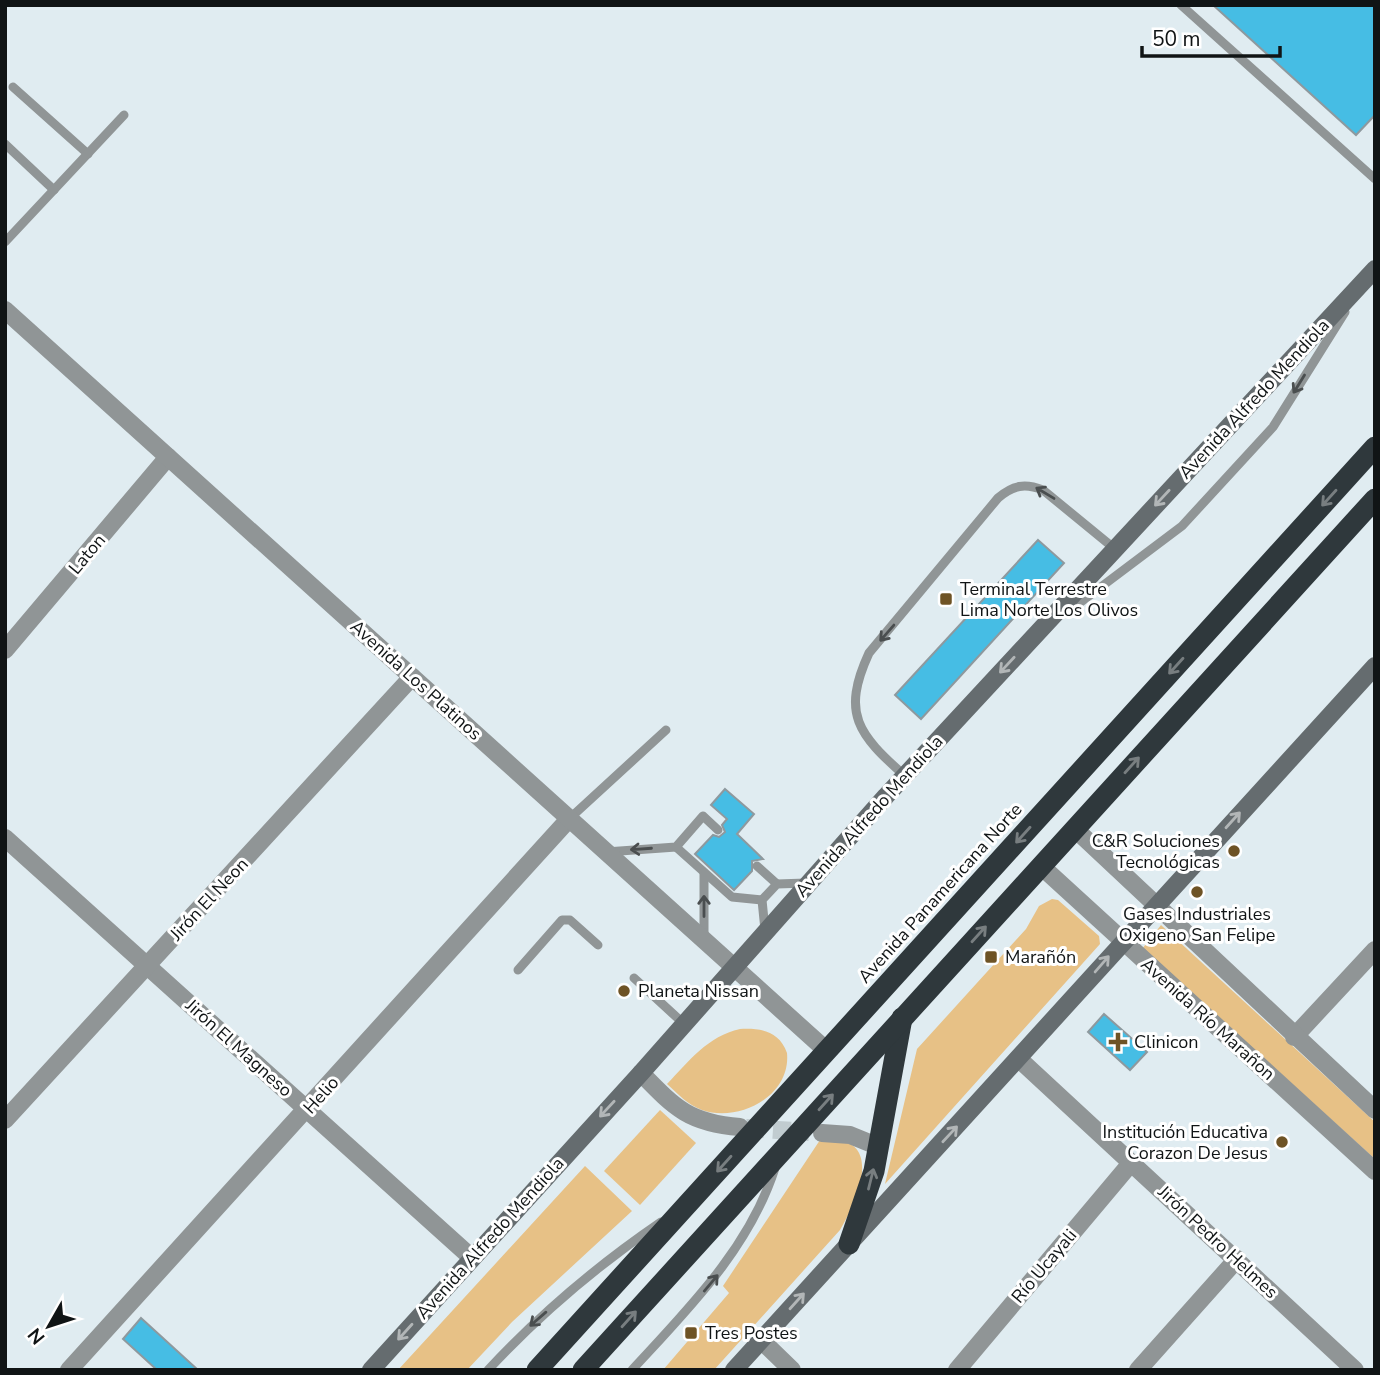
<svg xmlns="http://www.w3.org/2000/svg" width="1380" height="1375" font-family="'Nunito Sans',sans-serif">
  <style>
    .green { fill: #e7c186 }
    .building { fill: #46bde4; stroke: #8e999e; stroke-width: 2 }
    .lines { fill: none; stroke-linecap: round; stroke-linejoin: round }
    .minor-tunnel { stroke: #c1ccd0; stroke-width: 18; stroke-dasharray: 18 9; stroke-linecap: butt }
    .service { stroke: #909596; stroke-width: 9 }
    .minor { stroke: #909596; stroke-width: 18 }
    .tertiary { stroke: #909596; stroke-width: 18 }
    .secondary { stroke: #656c6f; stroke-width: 18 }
    .motorway { stroke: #2f383c; stroke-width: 21 }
    .oneway { stroke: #4a4e4f }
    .oneway2 { stroke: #b2b6b7 }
    .oneway3 { stroke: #787e80 }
    .poi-dot { fill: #6e5325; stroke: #fff; stroke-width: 2.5 }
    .labels { text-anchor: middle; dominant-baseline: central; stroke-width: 6; stroke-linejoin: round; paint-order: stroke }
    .street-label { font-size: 18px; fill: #101415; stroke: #fff }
    .poi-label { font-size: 18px; fill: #101415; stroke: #fff; text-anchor: start }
  </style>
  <rect width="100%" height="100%" fill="#e0ecf1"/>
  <g class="green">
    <polygon points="1052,899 1058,900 1099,936 1100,944 885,1184 917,1049 1026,929 1039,906"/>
    <polygon points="1161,925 1375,1122 1375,1159 1142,949"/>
    <path d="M740,1029C761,1028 779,1031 787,1053C791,1096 739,1123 702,1110C688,1105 678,1094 667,1084C689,1061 708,1036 740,1029Z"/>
    <polygon points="660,1110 696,1143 640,1205 604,1171"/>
    <path d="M820,1140C827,1140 836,1139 843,1141C881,1151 853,1209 840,1230L714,1370H663L729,1293L723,1286Z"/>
    <polygon points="585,1166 632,1211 512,1322 467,1370 398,1370"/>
  </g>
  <g class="building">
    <polygon points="1213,5 1375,5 1375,115 1356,135"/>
    <polygon points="1038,540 1064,563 921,719 895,695"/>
    <polygon points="725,789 754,814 737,834 763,859 752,861 752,871 734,890 695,854 713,835 719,837 725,832 722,825 727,819 711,805"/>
    <polygon points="1104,1014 1147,1052 1130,1070 1088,1032"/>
    <polygon points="141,1318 198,1370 157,1370 123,1339"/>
  </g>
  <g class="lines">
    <polyline class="minor-tunnel" points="746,1128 809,1132"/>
    <g class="service">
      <polyline points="1181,5 1375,179"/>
      <polyline points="13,87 88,154"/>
      <polyline points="5,144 54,190"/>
      <polyline points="5,242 124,115"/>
      <polyline points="1065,614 1182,526 1273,427 1345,312"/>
      <path d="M905,776C858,734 841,714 869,653L998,498C1013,485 1025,483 1043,490L1115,549"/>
      <polyline points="569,819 666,730"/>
      <polyline points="676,847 732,897 762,900"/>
      <polyline points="606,852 676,847 703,816 718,830"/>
      <polyline points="757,866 777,884"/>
      <polyline points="765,930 762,900 777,884 806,883"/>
      <polyline points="704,938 704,873"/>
      <polyline points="518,970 562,920 570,920 598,945"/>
      <polyline points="634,978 683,1023"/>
      <path d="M488,1370C541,1313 598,1265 661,1222"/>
      <path d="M632,1370C688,1309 749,1249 775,1168"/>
    </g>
    <g class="minor">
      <polyline points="5,650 168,457"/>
      <polyline points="5,838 472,1258"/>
      <polyline points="1294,1037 1375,950"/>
      <polyline points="1019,1059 1355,1370"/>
      <path d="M641,1073C675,1108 689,1123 740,1127"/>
      <polyline points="5,1120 412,677"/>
      <polyline points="822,1133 850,1135 877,1146"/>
      <polyline points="761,1340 792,1370"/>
      <polyline points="69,1370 569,819"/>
      <polyline points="957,1370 1131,1163"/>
      <polyline points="1138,1370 1237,1259"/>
    </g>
    <g class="tertiary">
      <polyline points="5,310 827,1051"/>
      <polyline points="1075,829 1375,1110"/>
      <polyline points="1041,866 1375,1171"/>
    </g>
    <g class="secondary">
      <polyline points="371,1370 641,1073 886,796 1375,269"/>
      <polyline points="734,1370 1375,666"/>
    </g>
    <g class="motorway">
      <polyline points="849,1244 874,1171 902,1018"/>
      <polyline points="537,1370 1375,447"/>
      <polyline points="583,1370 1375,499"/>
    </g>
  </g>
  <defs><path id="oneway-shaft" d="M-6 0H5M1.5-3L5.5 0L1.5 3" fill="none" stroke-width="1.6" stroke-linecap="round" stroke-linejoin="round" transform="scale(1.75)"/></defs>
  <g class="oneway">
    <use href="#oneway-shaft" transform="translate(1299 384) rotate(122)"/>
    <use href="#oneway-shaft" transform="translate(1045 493) rotate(-149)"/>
    <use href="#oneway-shaft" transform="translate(887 633) rotate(131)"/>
    <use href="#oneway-shaft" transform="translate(641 849) rotate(176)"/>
    <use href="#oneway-shaft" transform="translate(704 906) rotate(-90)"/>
    <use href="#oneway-shaft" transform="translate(711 1283) rotate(-50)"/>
    <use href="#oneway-shaft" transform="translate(538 1319) rotate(139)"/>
  </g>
  <g class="oneway2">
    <use href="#oneway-shaft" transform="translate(1162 498) rotate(133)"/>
    <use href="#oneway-shaft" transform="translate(1007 665) rotate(133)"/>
    <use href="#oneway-shaft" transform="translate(1233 820) rotate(-48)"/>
    <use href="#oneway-shaft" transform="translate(1102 964) rotate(-49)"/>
    <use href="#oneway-shaft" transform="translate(607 1109) rotate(133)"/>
    <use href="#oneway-shaft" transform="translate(950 1134) rotate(-47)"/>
    <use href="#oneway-shaft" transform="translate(797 1301) rotate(-48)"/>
    <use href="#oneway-shaft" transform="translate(405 1332) rotate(132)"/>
  </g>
  <g class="oneway3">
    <use href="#oneway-shaft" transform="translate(1329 498) rotate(132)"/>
    <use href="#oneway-shaft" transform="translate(1176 666) rotate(132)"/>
    <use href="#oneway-shaft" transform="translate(1132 765) rotate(-48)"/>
    <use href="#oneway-shaft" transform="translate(1023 835) rotate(132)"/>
    <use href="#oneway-shaft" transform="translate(979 934) rotate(-48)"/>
    <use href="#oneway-shaft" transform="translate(826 1102) rotate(-48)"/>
    <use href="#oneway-shaft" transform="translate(724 1164) rotate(132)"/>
    <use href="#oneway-shaft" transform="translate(871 1179) rotate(-76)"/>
    <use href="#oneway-shaft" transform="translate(629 1319) rotate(-48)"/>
  </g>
  <g class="poi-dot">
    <rect x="939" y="592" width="14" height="14" rx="3.5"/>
    <circle cx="1234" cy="851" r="7"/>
    <circle cx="1197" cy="892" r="7"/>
    <rect x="984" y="950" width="14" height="14" rx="3.5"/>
    <circle cx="624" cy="991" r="7"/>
    <path d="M1114.5 1031.5h7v7h7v7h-7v7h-7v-7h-7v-7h7z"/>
    <circle cx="1282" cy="1142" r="7"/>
    <rect x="684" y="1326" width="14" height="14" rx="3.5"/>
  </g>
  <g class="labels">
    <g class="street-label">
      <text transform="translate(1254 399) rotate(-47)">Avenida Alfredo Mendiola</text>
      <text transform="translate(87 554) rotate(-50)">Laton</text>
      <text transform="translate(416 680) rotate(42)">Avenida Los Platinos</text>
      <text transform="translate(869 816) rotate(-48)">Avenida Alfredo Mendiola</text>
      <text transform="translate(940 893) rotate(-48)">Avenida Panamericana Norte</text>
      <text transform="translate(209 899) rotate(-47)">Jirón El Neon</text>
      <text transform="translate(1208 1019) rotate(42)">Avenida Río Marañon</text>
      <text transform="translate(239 1048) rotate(42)">Jirón El Magneso</text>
      <text transform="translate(321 1095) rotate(-48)">Helio</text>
      <text transform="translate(490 1238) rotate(-48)">Avenida Alfredo Mendiola</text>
      <text transform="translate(1218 1242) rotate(43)">Jirón Pedro Helmes</text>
      <text transform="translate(1044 1266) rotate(-50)">Río Ucayali</text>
    </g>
    <g class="poi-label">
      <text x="960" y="589">Terminal Terrestre<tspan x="960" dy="21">Lima Norte Los Olivos</tspan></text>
      <text x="1220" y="841" text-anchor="end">C&amp;R Soluciones<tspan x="1220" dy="21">Tecnológicas</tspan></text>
      <text x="1197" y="914" text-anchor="middle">Gases Industriales<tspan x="1197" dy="21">Oxigeno San Felipe</tspan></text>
      <text x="1005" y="957">Marañón</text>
      <text x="638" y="991">Planeta Nissan</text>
      <text x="1134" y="1042">Clinicon</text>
      <text x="1268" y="1132" text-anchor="end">Institución Educativa<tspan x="1268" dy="21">Corazon De Jesus</tspan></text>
      <text x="705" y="1333">Tres Postes</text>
    </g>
  </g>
  <rect width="1380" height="1375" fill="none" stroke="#101415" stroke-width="14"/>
  <g transform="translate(49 1326) rotate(231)" stroke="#ffffff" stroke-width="5" paint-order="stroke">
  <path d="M0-5L12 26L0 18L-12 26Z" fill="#101415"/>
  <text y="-10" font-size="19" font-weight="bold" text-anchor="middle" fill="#101415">N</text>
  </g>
  <path d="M1142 46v10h138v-10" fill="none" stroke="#101415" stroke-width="3.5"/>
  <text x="1152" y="46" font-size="21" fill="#101415" stroke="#ffffff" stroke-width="5" paint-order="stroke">50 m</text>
</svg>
